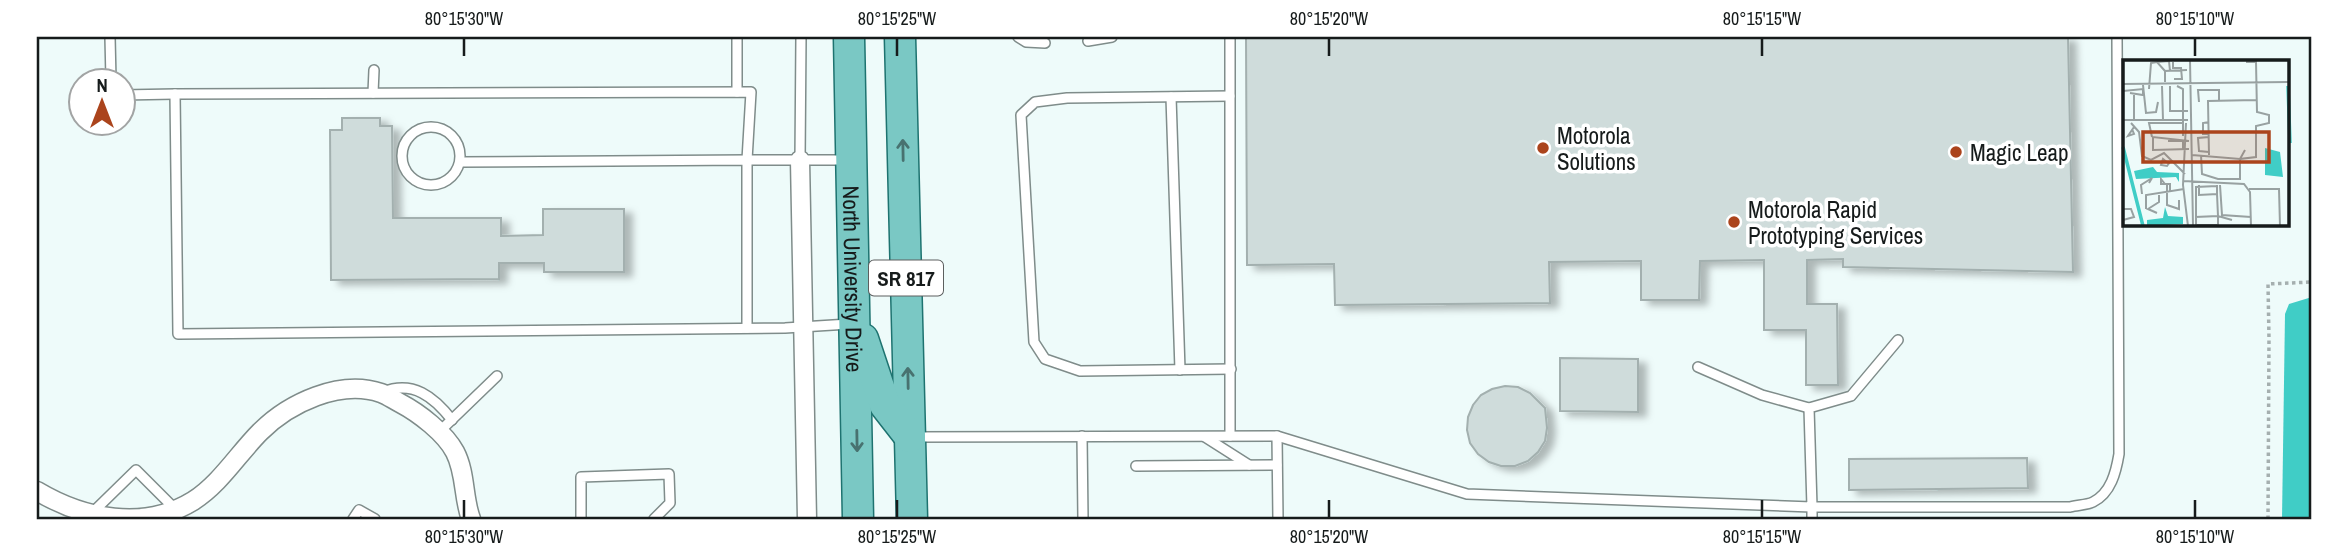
<svg xmlns="http://www.w3.org/2000/svg" width="2349" height="556" font-family="'Archivo Narrow',sans-serif">
  <style>
    .water { fill: #40cdc6 }
    .building { fill: #cfdcdb; stroke: #a3b0af; stroke-width: 2; filter: url(#shadow) }
    .lines { fill: none; stroke-linecap: round; stroke-linejoin: round }
    .lane-casing { stroke: #7f8c8a; stroke-width: 12 }
    .street-casing { stroke: #7f8c8a; stroke-width: 21 }
    .primary-casing { stroke: #1e7370; stroke-width: 33 }
    .path { stroke: #a5afaf; stroke-width: 3.5; stroke-dasharray: 3.5 3.5; stroke-linecap: butt }
    .lane { stroke: #fff; stroke-width: 9 }
    .street { stroke: #fff; stroke-width: 18 }
    .primary { stroke: #7ac8c4; stroke-width: 30 }
    .oneway { stroke: #487270 }
    .ticks { fill: none; stroke: #161b1b; stroke-width: 2.5 }
    .poi-dot { fill: #ab441c; stroke: #fff; stroke-width: 2.5 }
    .labels { text-anchor: middle; dominant-baseline: central; stroke-width: 7; stroke-linejoin: round; paint-order: stroke }
    .shield { fill: #fff; stroke: #5c5f5f; stroke-width: 2 }
    .shield-label { font-size: 21px; font-weight: bold; fill: #161b1b }
    .poi-label { font-size: 23px; fill: #161b1b; stroke: #fff; text-anchor: start }
    .street-label { font-size: 23px; fill: #161b1b; stroke: #fff }
    .inset-river { fill: none; stroke: #40cdc6; stroke-width: 3.5 }
    .inset-road { fill: none; stroke: #98a1a1; stroke-width: 2 }
    .view { fill: #ab441c; fill-opacity: 0.15; stroke: #ab441c; stroke-width: 3.5 }
    .inset-edge { fill: none; stroke: #161b1b; stroke-width: 3.5 }
    .neatline { fill: none; stroke: #161b1b; stroke-width: 2.5 }
    .ticks-label { font-size: 18px; text-anchor: middle; fill: #161b1b }
  </style>
  <defs>
    <filter id="shadow"><feDropShadow dx="8" dy="4.5" stdDeviation="3.5" flood-color="#0004"/></filter>
  </defs>
  <rect width="100%" height="100%" fill="#eefbfa"/>
  <polygon class="water" points="2312,297 2312,519 2282,519 2285,314 2289,304"/>
  <g class="building">
    <polygon points="1246,37 2068,37 2073,272 1843,267 1843,259 1807,260 1807,304 1837,304 1838,385 1806,385 1806,330 1764,330 1764,260 1700,261 1699,300 1641,300 1641,261 1549,262 1550,303 1335,305 1334,264 1247,265"/>
    <polygon points="342,118 380,118 380,126 392,126 393,218 501,218 501,236 543,235 543,209 624,209 624,272 544,272 544,263 499,263 499,279 331,280 330,130 342,130"/>
    <polygon points="1560,358 1638,359 1638,412 1560,411"/>
    <polygon points="1505,386 1518,387 1530,393 1545,408 1547,428 1545,441 1538,452 1528,461 1515,466 1501,466 1489,462 1478,454 1470,443 1467,430 1468,417 1473,405 1481,395 1492,389"/>
    <polygon points="2027,458 2028,488 1849,490 1849,459"/>
  </g>
  <g class="lines">
    <defs>
      <g id="lane">
        <polyline points="110,37 111,80"/>
        <polyline points="1018,37 1026,42 1045,43"/>
        <polyline points="1230,37 1230,436"/>
        <polyline points="1088,41 1112,37"/>
        <polyline points="737,92 737,37"/>
        <polyline points="373,93 374,70"/>
        <polyline points="122,95 175,94"/>
        <polyline points="1230,96 1067,98 1035,102 1021,115 1034,342 1045,359 1080,371 1231,369"/>
        <polyline points="1171,97 1180,370"/>
        <circle cx="431" cy="156" r="29"/>
        <polyline points="800,160 801,37"/>
        <polyline points="847,160 747,160 751,92 175,94 178,334 785,328 849,324"/>
        <polyline points="460,162 747,160 747,328"/>
        <polyline points="1698,367 1762,395 1809,408"/>
        <path d="M383,392C413,380 434,397 452,420"/>
        <polyline points="439,432 497,376"/>
        <polyline points="1082,436 1083,519"/>
        <polyline points="1277,436 1278,519"/>
        <polyline points="915,437 1277,436 1467,494 1812,507 1809,408 1851,396 1898,340"/>
        <polyline points="1205,437 1249,465"/>
        <polyline points="1136,466 1277,465"/>
        <polyline points="91,514 136,470 176,510"/>
        <polyline points="353,519 359,510 375,519"/>
        <polyline points="581,519 581,477 669,474 670,503 654,519"/>
        <path d="M1812,519V507H2070C2077,505 2087,505 2093,502C2111,493 2116,472 2119,454L2117,37"/>
      </g>
      <g id="street">
        <polyline points="800,160 807,519"/>
        <path d="M37,491C84,519 144,531 193,501C220,484 238,454 260,432C289,403 340,379 381,393C387,395 394,400 400,403C419,413 445,433 455,452C466,473 463,498 471,519"/>
      </g>
      <g id="primary">
        <path id="s1" d="M849,37L858,519"/>
        <polyline points="900,37 912,519"/>
        <polyline points="863,339 885,405 910,437"/>
      </g>
    </defs>
    <use href="#lane" class="lane-casing"/>
    <use href="#street" class="street-casing"/>
    <use href="#primary" class="primary-casing"/>
    <polyline class="path" points="2268,519 2269,339 2268,284 2312,282"/>
    <use href="#lane" class="lane"/>
    <use href="#street" class="street"/>
    <use href="#primary" class="primary"/>
  </g>
  <defs><path id="oneway-shaft" d="M-6 0H5M1.5-3L5.5 0L1.5 3" fill="none" stroke-width="1.6" stroke-linecap="round" stroke-linejoin="round" transform="scale(1.75)"/></defs>
  <g class="oneway">
    <use href="#oneway-shaft" transform="translate(903 150) rotate(-91)"/>
    <use href="#oneway-shaft" transform="translate(908 378) rotate(-91)"/>
    <use href="#oneway-shaft" transform="translate(857 441) rotate(89)"/>
  </g>
  <path class="ticks" d="M464,38V56M897,38V56M1329,38V56M1762,38V56M2195,38V56M464,500V518M897,500V518M1329,500V518M1762,500V518M2195,500V518"/>
  <g class="poi-dot">
    <circle cx="1543" cy="148" r="7"/>
    <circle cx="1956" cy="152" r="7"/>
    <circle cx="1734" cy="222" r="7"/>
  </g>
  <g class="labels">
    <rect class="shield" x="869" y="260.5" width="74" height="35" rx="5"/>
    <g class="shield-label">
      <text x="906" y="278">SR 817</text>
    </g>
    <g class="poi-label">
      <text x="1557" y="135">Motorola<tspan x="1557" dy="26">Solutions</tspan></text>
      <text x="1970" y="152">Magic Leap</text>
      <text x="1748" y="209">Motorola Rapid<tspan x="1748" dy="26">Prototyping Services</tspan></text>
    </g>
    <g class="street-label">
      <text stroke="none"><textPath href="#s1" startOffset="242">North University Drive</textPath></text>
    </g>
  </g>
  <g transform="translate(2123 60)">
    <rect width="166" height="166" fill="#eefbfa"/>
    <path d="M142,88L157,92L160,117L142,115ZM30,107L34,112L56,113V122L53,117L13,119L11,111ZM42,147L45,156L60,157V164L24,166V160L40,158Z" fill="#40cdc6"/>
    <path class="inset-river" d="M165,26L167,83M0,87L20,166"/>
    <path class="inset-road" d="M67,0L70,166M34,2L46,1L47,11M50,2V8H58L59,19H51M42,22V11L64,10M0,24L167,22M20,25L23,53L33,52L35,42M39,26L40,60M47,26V51H65M54,26L60,29V76M26,29L28,3L34,2L42,11M0,31L20,29V35L7,33M11,34V60M76,42L75,30H96V40M0,60H65M86,62L80,63V74H86M8,63L16,72L19,96L28,100L41,93L62,114M63,63L60,125L65,166M9,69L11,74L5,76L11,67M29,77L26,63H60M86,77L75,78L76,91L86,92M45,81H60V90M66,81L30,77V90L66,89M69,95L117,99L122,90M78,95L79,114L95,119H117V99L133,97V66L146,63V55L134,52L133,2H123M86,95L85,41L133,40M45,103L40,99L38,105L44,106L47,102M60,121L121,124L127,132L128,166M42,124L38,119V124H47V131M44,124V145L56,149V140M76,125V135L94,134V125M97,125L99,155L128,157M126,129H156L157,166M19,134L18,125L29,118L26,123M0,149H8L11,157L0,160M23,149V135L61,129M34,153L25,149L36,142V135M72,157L95,156L94,134M73,165H95V156L109,160M73,166V127L94,126"/>
    <path class="view" d="M20,72H146V102H20Z"/>
    <rect width="166" height="166" class="inset-edge"/>
  </g>
  <rect width="2349" height="556" fill="none" stroke="#ffffff" stroke-width="77"/>
  <g transform="translate(102 102)"><circle r="33" fill="#ffffff" stroke="#a2a4a4" stroke-width="2"/>
  <path d="M0-5L12 26L0 18L-12 26Z" fill="#ab441c"/>
  <text y="-10" font-size="19" font-weight="bold" text-anchor="middle" fill="#161b1b">N</text>
  </g>
  <rect x="38" y="38" width="2272" height="480" class="neatline"/>
  <g class="ticks-label">
    <text x="464" y="25">80°15'30"W</text>
    <text x="897" y="25">80°15'25"W</text>
    <text x="1329" y="25">80°15'20"W</text>
    <text x="1762" y="25">80°15'15"W</text>
    <text x="2195" y="25">80°15'10"W</text>
    <text x="464" y="543">80°15'30"W</text>
    <text x="897" y="543">80°15'25"W</text>
    <text x="1329" y="543">80°15'20"W</text>
    <text x="1762" y="543">80°15'15"W</text>
    <text x="2195" y="543">80°15'10"W</text>
  </g>
</svg>
